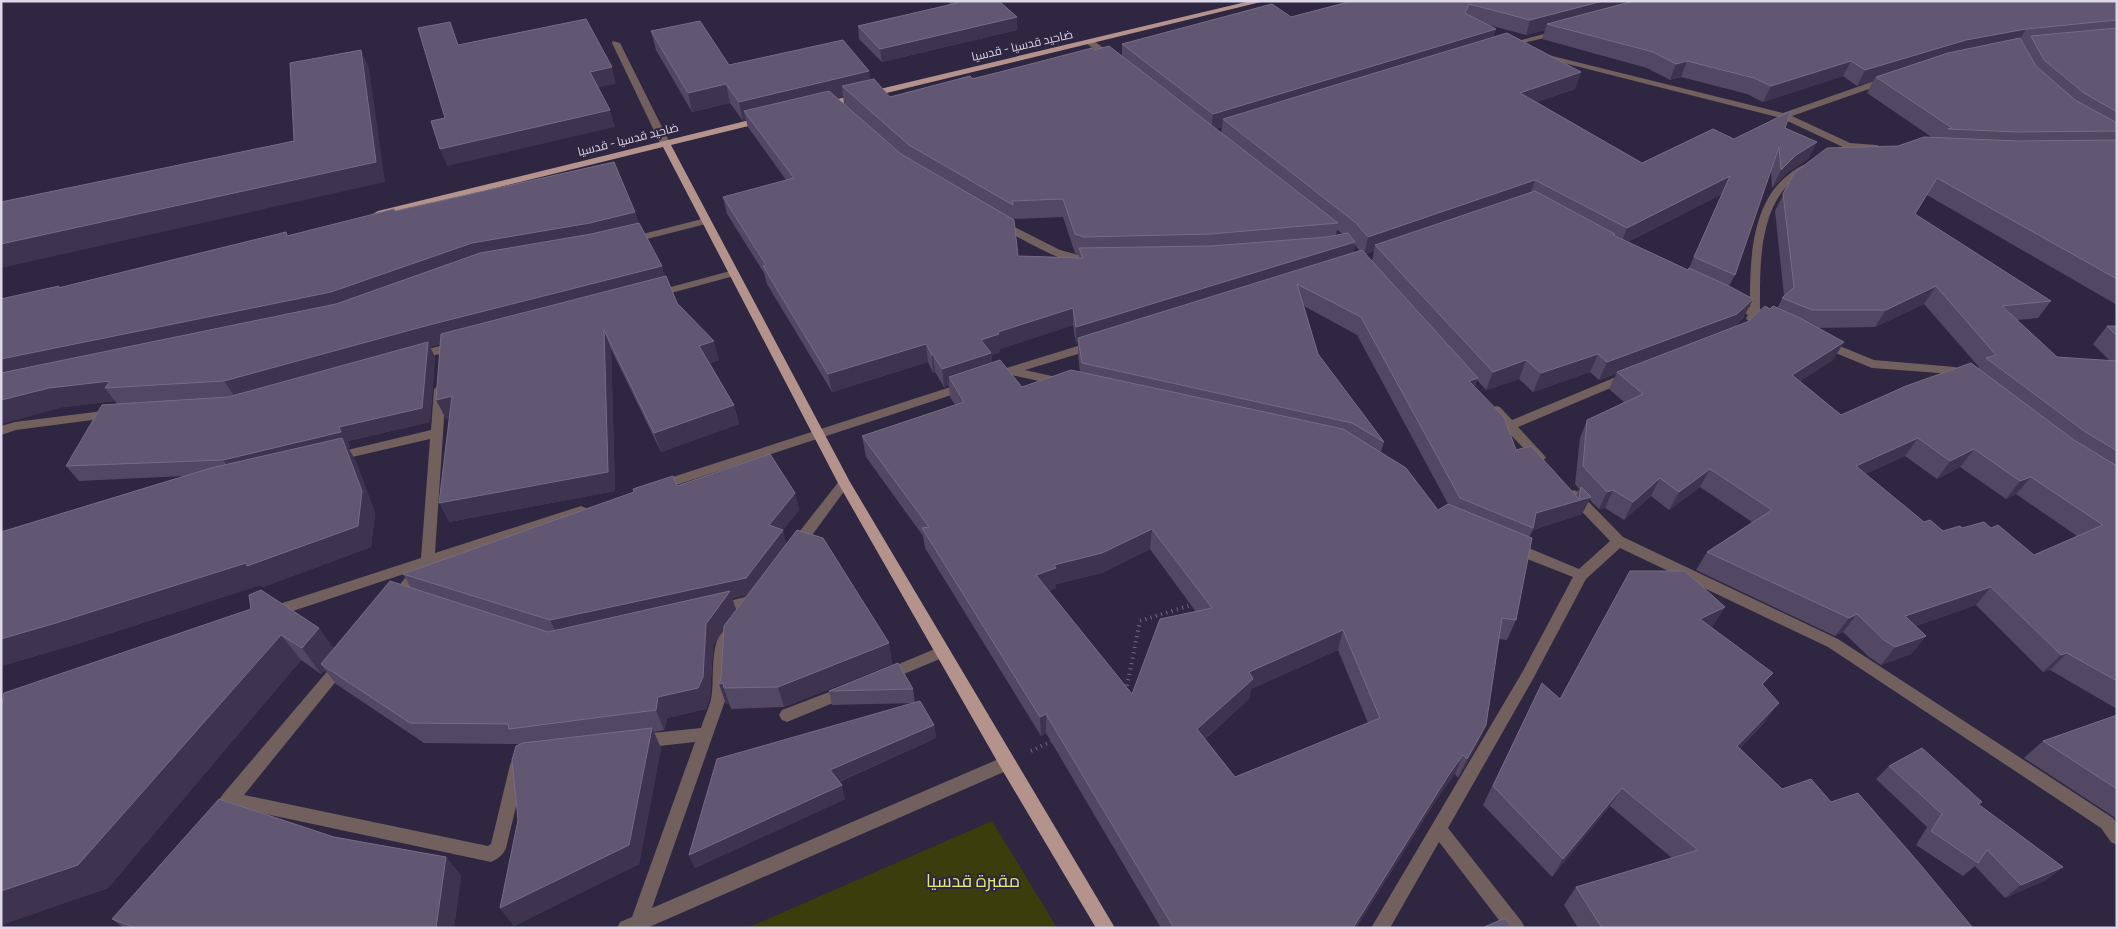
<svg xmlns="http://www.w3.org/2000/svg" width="2118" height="929" font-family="Manrope,Cairo,sans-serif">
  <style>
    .green { fill: #393e0c }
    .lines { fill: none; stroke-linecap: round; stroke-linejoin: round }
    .path { stroke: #736c83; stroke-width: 4; stroke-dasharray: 1 4.5; stroke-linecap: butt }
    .minor { fill: #71605d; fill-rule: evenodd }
    .major { fill: #b5938d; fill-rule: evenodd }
    .wall { fill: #524864; fill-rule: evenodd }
    .shaded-wall { fill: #3e3450 }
    .building { fill: #615772; stroke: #756c85; fill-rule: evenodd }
    .labels { text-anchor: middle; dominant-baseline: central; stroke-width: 4; stroke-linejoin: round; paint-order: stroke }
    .far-street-label { font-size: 12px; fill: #ddd8ea; stroke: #2f2641 }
    .near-park-label { font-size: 18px; fill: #ddec78; stroke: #2f2641 }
  </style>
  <rect width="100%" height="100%" fill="#2f2641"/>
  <polygon class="green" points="992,821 1057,928 747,928"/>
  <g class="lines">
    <g class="path">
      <polyline points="1126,691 1140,621 1194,604"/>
      <polyline points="1031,751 1054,740"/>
    </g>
    <g class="minor">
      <polygon points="1559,30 1563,32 1562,34 1506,47 1502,45"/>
      <polygon points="1087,40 1093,40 1116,58 1109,60 1087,44"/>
      <polygon points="613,41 620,43 670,143 668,145 662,145 660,143 612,43"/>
      <polygon points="1532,51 1783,113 1883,78 1889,78 1889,82 1792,116 1850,143 1877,145 1882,148 1877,151 1845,148 1781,118 1532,55"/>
      <path d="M1804,165L1807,166V170C1800,175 1792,180 1786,187C1758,219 1760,272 1760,312L1775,320L1770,323L1757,318L1751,321L1747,320L1746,318L1748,315L1728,304L1733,301L1750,307C1750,264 1750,205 1788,175C1793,171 1798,167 1804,165Z"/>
      <polygon points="706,218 711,221 710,223 631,243 626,240 627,238"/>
      <path d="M1001,220L1060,250L1094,259L1095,261C1079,275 1014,235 997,225L996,223Z"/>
      <polygon points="734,270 739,273 738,275 656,297 651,294 652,292"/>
      <polygon points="1825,340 1874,360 1955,367 1972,379 1966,383 1952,374 1872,368 1821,347 1819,344 1821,341"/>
      <polygon points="1094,341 1098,342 1100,345 1098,348 1025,370 1065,379 1067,382 1065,385 1061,386 1011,375 994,380 988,376 990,373"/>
      <polygon points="455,342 461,346 459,349 417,360 411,356 413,353"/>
      <polygon points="1628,372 1634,376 1632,379 1518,427 1544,455 1546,458 1540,462 1536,461 1505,429 1490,410 1496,406 1500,407 1512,420"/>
      <polygon points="966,382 972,386 970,389 664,489 654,489 653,486 654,483"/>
      <polygon points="440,385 446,389 435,553 581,506 586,508 587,511 586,514 432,565 400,603 395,604 390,603 388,599 410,572 272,618 267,616 265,612 267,608 421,558 430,439 335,461 329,457 335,453 431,430 434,389"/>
      <polygon points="111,410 115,411 117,414 115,417 16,430 1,435 1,426 15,422"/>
      <polygon points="844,478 848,480 850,483 848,486 802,549 792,549 790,545 792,541 840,480"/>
      <polygon points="1574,490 1579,492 1623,537 1838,639 2113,818 2117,823 2117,845 2111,842 2101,828 1828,647 1620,548 1586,579 1533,679 1448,828 1522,922 1525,928 1505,928 1439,842 1390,928 1371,928 1523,671 1573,577 1509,552 1507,548 1509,544 1519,544 1579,569 1610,541 1569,498 1568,495 1569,492"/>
      <polygon points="757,594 762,595 764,599 762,603 718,615 713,613 711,609 713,605"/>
      <path d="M733,624L738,626L740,630L729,646L726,698L652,908L1001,758L1007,756L1013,758L1015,763L1013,768L647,928H617L620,922L632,917L695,742L642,748L637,746L634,741L637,736L642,734L701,728C704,718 709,708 711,699C716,677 706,633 733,624Z"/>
      <polygon points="942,646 947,648 949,652 947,656 892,679 887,681 882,679 880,675 882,671"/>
      <path d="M341,659L346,661L348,665L346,669L244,795L488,846L491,844L510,765L512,760L518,758L524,760L526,765L506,848C503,855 498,859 491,862L233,807L223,820L217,822L211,820L209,815L223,794L336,661Z"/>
      <polygon points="845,686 850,688 852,692 850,696 787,722 782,720 779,715 782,710"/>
    </g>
    <g class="major">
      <polygon points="1250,1 1265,1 825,108 821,105 825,102"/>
      <polygon points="762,117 765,118 765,122 671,145 850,482 1115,928 1096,928 1001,768 838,483 663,147 378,217 373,214 378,211"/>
    </g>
  </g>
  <g class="wall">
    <polygon points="949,1 999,1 1017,17 1017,30 882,62 859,39 858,26 950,5"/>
    <path d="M1352,1H2117V305L1927,195L1915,214L2051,301L2038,318L2017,320L2057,357L2110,361L2093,344L2107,326H2117V709L2050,670L2043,672L1976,605L1915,626L1926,636L1911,654L1881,665L1869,657L1843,632L1835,636L1696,570L1707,552L1752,522L1700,487L1669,510L1651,496L1624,520L1605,508L1599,509L1589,499L1582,514L1533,530L1529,537L1516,620L1507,640L1499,639L1486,725L1477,745L1458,778L1455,774L1440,794L1356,928H1161L1046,733L1041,736L925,548L923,536L866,457L862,436L955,405L950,397L949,385L944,387L935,372L933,373L928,362L832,392L767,284L764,273L727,214L723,197L786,180L748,127L746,120L743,121L730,103L692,112L656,50L651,31L729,65L869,71L870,80L890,97L1094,50L1122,56V44L1291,17ZM1489,25L1526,35L1545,30L1542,39L1647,68L1670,80L1681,77L1747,94L1763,102L1843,76L1857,86L1873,81L1867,93L1933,138L1794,173L1775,211L1784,296L1777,308L1770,309L1747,322L1733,328L1744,317L1729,286L1735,275L1771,170L1772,188L1788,172L1808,159L1817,142L1785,128L1734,139L1642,163L1537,102L1575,89L1581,72L1493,37L1496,29ZM843,97L844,104L837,98ZM1222,127L1221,133L1216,129ZM1722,194L1688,270L1628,242ZM1063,217L1075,253L1079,255V258L1018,256L1013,219ZM1337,230L1343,234L1336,235ZM1355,245L1360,251L1353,253ZM1374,251L1372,261L1366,254ZM1924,304L1979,367L1978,369L1841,415L1800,381L1833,360L1844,342L1817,328L1875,327ZM1304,306L1357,335L1448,504L1438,510L1381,452L1384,442L1318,354ZM1073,325L1076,344H1078V355L1080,372L1022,387L992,363V355L1000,352V349ZM1590,372L1599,380L1616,374L1609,389L1624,402L1587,420L1580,438L1575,484L1579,489L1576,496L1516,450L1475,387L1477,380L1486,390L1519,379L1533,392ZM1905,456L1937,479L1960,467L2006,499L2016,494L2077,536L2034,555L1991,528H1962L1943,531L1924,522L1865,474ZM1150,549L1196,612L1132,694L1049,591L1056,588V584L1102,573ZM1338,650L1368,723L1235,777L1205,739L1249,699L1251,689Z"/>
    <polygon points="395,211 635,212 638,223 665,276 677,303 719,360 710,363 734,405 739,424 661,452 611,349 615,491 449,522 450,418 446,419 440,344 430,347 435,357 430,422 348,441 350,447 348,448 355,459 375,513 371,547 263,587 261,585 77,644 1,666 1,532 184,476 79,481 66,466 117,404 115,401 64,407 59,286 60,288"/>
    <path d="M677,486L795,493L799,510L783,530L786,544L889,643L892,664L784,707L731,709L729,703L726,704L721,678L724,630L713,645L710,698L706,709L667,718L664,730L654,732L661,748L639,864L514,926L500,908L518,820V744L424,743L336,684L325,670L321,674L301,660L108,888L1,925V709L251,609L334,648L411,588L403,574ZM747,595L736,610L732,598Z"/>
    <polygon points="1725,607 1712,627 1711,627 1764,686 1764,723 1740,748 1782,789 1831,802 1973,928 1578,928 1564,905 1576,887 1672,858 1610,806 1552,877 1483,805 1542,683 1560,699"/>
    <polygon points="913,689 915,703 934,725 936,738 839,782 845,799 695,868 689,855 915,703 832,705 829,691"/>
    <polygon points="2117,715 2117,821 2114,817 2024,758 2043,741"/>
    <polygon points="1889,766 1979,805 2063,867 2046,880 2005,898 1975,866 1963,876 1916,845 1927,827 1876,779"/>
    <polygon points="334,837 446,857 461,876 454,928 124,928 112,919"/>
  </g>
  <g class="shaded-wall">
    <polygon points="1603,1 1657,1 1547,24 1545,30 1526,35 1530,20"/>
    <polygon points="1017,17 1017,30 882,62 880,49"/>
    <polygon points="1496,29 1492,44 1223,119 1222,127 1211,130 1213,114"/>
    <polygon points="2026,29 2017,44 1876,77 1873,81 1857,86 1865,70 1966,40"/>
    <polygon points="361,50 369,68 385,182 1,268 1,244 376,162"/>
    <polygon points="1687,61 1681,77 1670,80 1676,64"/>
    <polygon points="1851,61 1843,76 1763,102 1771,86"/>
    <polygon points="612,67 616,84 595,88 590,72"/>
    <polygon points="869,71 871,90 842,86 843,97 750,119 744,111 746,120 743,121 739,102"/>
    <polygon points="1581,72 1575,89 1515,110 1520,93"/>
    <polygon points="726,84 730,103 692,112 688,93"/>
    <polygon points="610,110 615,127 447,166 440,149"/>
    <polygon points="1817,142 1808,159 1788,172 1772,188 1781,170 1796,155"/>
    <polygon points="1730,176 1722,194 1620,246 1627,228"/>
    <polygon points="1535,180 1529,198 1375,245 1374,251 1364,255 1368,237"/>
    <polygon points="635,212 641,232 342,313 1,384 1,359 472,243"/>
    <polygon points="1355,242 1352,259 1078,338 1078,344 1076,344 1076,327"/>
    <polygon points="662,266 668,285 430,347 435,357 430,422 348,441 350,447 348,448 355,459 375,513 371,547 263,587 261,585 77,644 1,666 1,639 234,474 223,460 339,427 237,400 224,381 429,325"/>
    <polygon points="1936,286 1924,304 1875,327 1886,310"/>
    <polygon points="1753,299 1744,317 1728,332 1617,372 1616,374 1599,380 1607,362"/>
    <polygon points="1073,308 1073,325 1000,349 1000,352 992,355 992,371 949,377 949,385 944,387 942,369 981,340 998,332"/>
    <polygon points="604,330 611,349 615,491 449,522 439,503"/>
    <polygon points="714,341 719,360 705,364 699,346"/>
    <polygon points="1844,342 1833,360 1782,392 1792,375"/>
    <polygon points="926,344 928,362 832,392 828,374"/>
    <polygon points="1598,354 1590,372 1533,392 1541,373"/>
    <polygon points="932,355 933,355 935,372 933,373"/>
    <polygon points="1526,360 1519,379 1486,390 1493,372"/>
    <polygon points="1478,378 1472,395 1469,381"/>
    <polygon points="110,381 105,388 115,401 64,407 1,424 1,400 49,388"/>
    <polygon points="452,396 462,415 446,419 436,400"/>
    <polygon points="734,405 739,424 661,452 654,433"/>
    <polygon points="1918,438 1905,456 1843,484 1856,466"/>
    <polygon points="1974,449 1960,467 1937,479 1950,461"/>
    <polygon points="1710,469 1700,487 1669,510 1679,492"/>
    <polygon points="2031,477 2016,494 2006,499 2020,481"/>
    <polygon points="1660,478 1651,496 1624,520 1633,502"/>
    <polygon points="1613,490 1605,508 1599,509 1607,492"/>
    <polygon points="795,493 799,510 783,530 787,547 751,594 732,598 737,612 713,645 710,698 706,709 667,718 664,730 656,710 658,697 558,637 550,620 769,525"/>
    <polygon points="1591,497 1582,514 1533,530 1536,513"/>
    <polygon points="1152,529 1150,549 1102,573 1056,584 1056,588 1036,595 1036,575 1054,565"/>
    <polygon points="1991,587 1976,605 1890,634 1905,616"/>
    <polygon points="1725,607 1712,627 1687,639 1700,619"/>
    <polygon points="1857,614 1843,632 1835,636 1849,618"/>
    <polygon points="319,628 338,654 321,664 325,670 321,674 302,648"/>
    <polygon points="1343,630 1338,650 1251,689 1249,699 1194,748 1197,729 1249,672"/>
    <polygon points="281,635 301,660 108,888 1,925 1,891"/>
    <polygon points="1926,636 1911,654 1881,665 1895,647"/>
    <polygon points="889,643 892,664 784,707 778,687"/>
    <polygon points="2067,653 2050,670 2043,672 2061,655"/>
    <polygon points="1773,673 1758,692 1762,684"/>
    <polygon points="723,683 724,688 729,703 726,704 719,684"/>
    <polygon points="1779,703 1764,723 1723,765 1737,746"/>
    <polygon points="1046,714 1046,733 1041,736 1040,717"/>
    <polygon points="934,725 936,738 833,784 830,770"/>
    <polygon points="1486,725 1477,745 1458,778 1467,759"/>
    <polygon points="652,728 661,748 639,864 514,926 500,908"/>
    <polygon points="1463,755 1455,774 1440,794 1356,928 1353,928 1448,776"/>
    <polygon points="842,785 845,799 695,868 689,855"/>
    <polygon points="1622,788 1610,806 1552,877 1563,859"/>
    <polygon points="446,857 461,876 454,928 436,928"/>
    <polygon points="2063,867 2046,880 2005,898 2021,885"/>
  </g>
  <g class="building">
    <polygon points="955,1 999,1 1017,17 880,49 858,26 957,3"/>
    <polygon points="1352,1 1603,1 1530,20 1469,4 1465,13 1496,29 1213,114 1122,44 1272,4 1291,17"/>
    <polygon points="1634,1 2117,1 2117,20 2026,29 1966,40 1865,70 1851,61 1771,86 1754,78 1687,61 1676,64 1653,52 1547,24"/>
    <polygon points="586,19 612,67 590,72 610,110 440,149 431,121 445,118 418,28 450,22 458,45"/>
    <polygon points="700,21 729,65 843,40 869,71 739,102 726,84 688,93 651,31"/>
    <polygon points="2117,28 2117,112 2084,93 2044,60 2031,36"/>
    <polygon points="1507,33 1581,72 1520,93 1642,163 1713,129 1734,139 1791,111 1785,128 1817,142 1796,155 1781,170 1779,147 1735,275 1694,257 1730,176 1627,228 1535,180 1368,237 1356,223 1223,119"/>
    <polygon points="2020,38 2036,66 2075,100 2117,123 2117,131 2018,132 1948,129 1952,128 1876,77 1948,53"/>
    <polygon points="1109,46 1338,223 1211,234 1084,237 1075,234 1063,199 1012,201 1013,205 909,145 842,86 874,79 890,97 970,76 973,79 1092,48 1094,50"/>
    <polygon points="361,50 376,162 1,244 1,202 294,141 290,63"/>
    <polygon points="829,91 901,154 1014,220 1018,256 1083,258 1079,248 1211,246 1327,237 1348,233 1355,242 1076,327 1073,308 998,332 999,334 981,340 991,353 942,369 933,355 932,355 926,344 828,374 763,266 766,265 723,197 794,178 744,111"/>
    <polygon points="1924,137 2018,141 2117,140 2117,279 1937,178 1915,214 2051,301 2002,306 2057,357 2117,361 2117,451 2084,431 1986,358 1996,355 1936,286 1886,310 1812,310 1782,298 1794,287 1783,194 1794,173 1827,148 1898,146"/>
    <polygon points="614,162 635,212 590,223 472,243 331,292 1,359 1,299 59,286 58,288 286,232 287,236 394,209 395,211"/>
    <polygon points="1535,191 1615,234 1613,235 1688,270 1689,268 1731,287 1753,299 1737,314 1607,362 1598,354 1541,373 1526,360 1493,372 1375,245"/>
    <polygon points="639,223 662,266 429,325 224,381 105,388 110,381 49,388 1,400 1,373 336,304 480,253 591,234"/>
    <polygon points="1362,250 1478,378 1469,381 1504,417 1516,450 1531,446 1579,499 1581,487 1591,497 1536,513 1533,528 1460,498 1361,317 1297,284 1318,354 1384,442 1352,423 1082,363 1078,338"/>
    <polygon points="666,276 677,303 714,341 699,346 734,405 654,433 604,330 608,472 439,503 452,396 436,400 441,334"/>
    <path d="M1765,306L1770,309L1773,306L1800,318L1844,342L1792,375L1841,415L1906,386L1971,363L2074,440L2117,466V681L2067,653L2061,655L1991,587L1905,616L1926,636L1895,647L1884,640L1857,614L1849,618L1707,552L1772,510L1710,469L1679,492L1660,478L1633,502L1613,490L1607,492L1583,466L1587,420L1643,394L1617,372L1747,322ZM1918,438L1950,461L1974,449L2020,481L2031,477L2103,525L2034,555L1998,525L1991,528L1984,522L1962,528L1960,526L1943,531L1930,520L1924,522L1856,466Z"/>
    <polygon points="2107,326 2117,326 2117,336"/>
    <polygon points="428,342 422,408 339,427 341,432 223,460 66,466 102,405 228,397"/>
    <path d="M1000,360L1022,387L1071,370L1343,429L1406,468L1438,510L1448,504L1532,538L1516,620L1502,618L1486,725L1467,759L1463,755L1448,776L1353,928H1174L1046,714L1040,717L922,528L929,527L862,436L964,402L949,377ZM1152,529L1212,608L1160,619L1132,694L1036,575L1056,568L1054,565L1102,553ZM1343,630L1380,718L1235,777L1197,729L1253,679L1249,672Z"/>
    <polygon points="342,438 362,491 358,526 247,566 246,563 56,623 1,639 1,532 211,468"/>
    <polygon points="770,454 795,493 769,525 783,530 746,578 550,620 403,574 634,492 633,489 673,476 677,486"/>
    <polygon points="797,530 823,538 889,643 778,687 724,688 723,683 719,684 721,678 724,626"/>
    <polygon points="1630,571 1685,571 1725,607 1700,619 1773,673 1762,684 1779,703 1737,746 1782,789 1811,779 1831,802 1858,793 1919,863 1973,928 1602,928 1576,887 1698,850 1622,788 1563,859 1493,786 1542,683 1560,699"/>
    <polygon points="390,581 548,632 730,591 706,624 703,677 698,688 658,697 656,710 509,729 508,724 410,723 321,664"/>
    <polygon points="261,590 319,628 302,648 281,635 78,865 1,891 1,709 4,693 251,609 249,595"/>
    <polygon points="898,663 913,689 829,691"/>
    <polygon points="920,701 934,725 830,770 842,785 689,855 717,759"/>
    <polygon points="2117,715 2117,789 2043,741"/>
    <polygon points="652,728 629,845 500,908 518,820 512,760 516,746 523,743"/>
    <polygon points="1922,748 1982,802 1978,804 2063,867 2021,885 1987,850 1978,863 1931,831 1942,814 1889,766"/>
    <polygon points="219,799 334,837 446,857 436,928 136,928 112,919"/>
    <polygon points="1505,918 1512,928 1482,928"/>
  </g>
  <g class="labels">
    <g class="far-street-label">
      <text transform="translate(1022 45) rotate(-13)">ضاحيد قدسيا - قدسيا</text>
      <text transform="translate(628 139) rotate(-14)">ضاحيد قدسيا - قدسيا</text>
    </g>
    <g class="near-park-label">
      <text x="973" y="880">مقبرة قدسيا</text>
    </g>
  </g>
  <rect width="2118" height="929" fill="none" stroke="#ddd8ea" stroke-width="5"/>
</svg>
